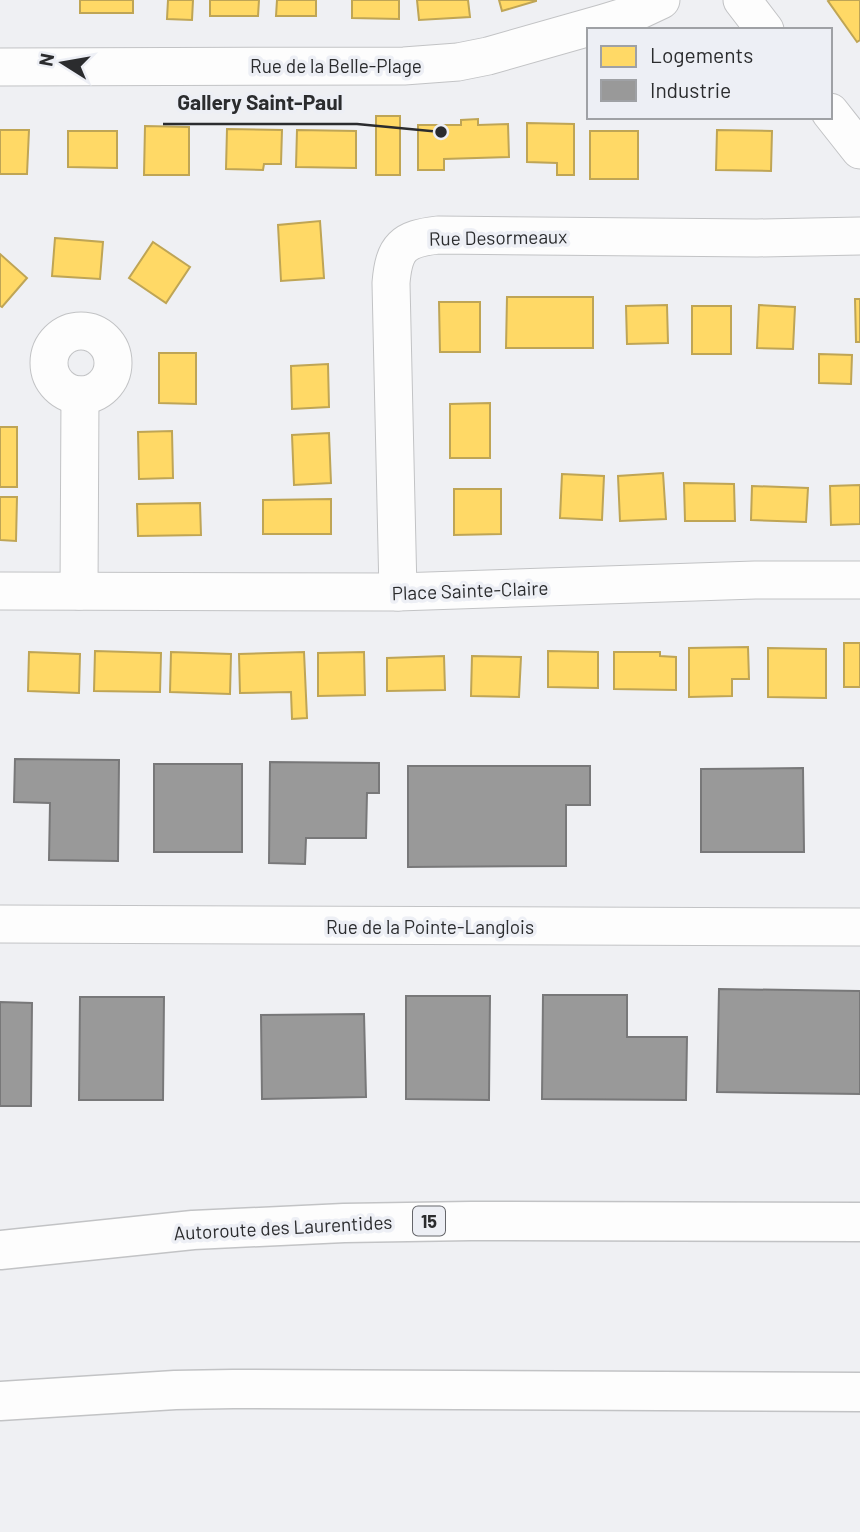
<svg xmlns="http://www.w3.org/2000/svg" width="860" height="1532" font-family="Barlow,sans-serif">
  <style>
    .homes { fill: #ffd966; stroke: #bfa555; stroke-width: 2 }
    .industry { fill: #999; stroke: #787879; stroke-width: 2 }
    .lines { fill: none; stroke-linecap: round; stroke-linejoin: round }
    .minor-casing { stroke: #c2c3c5; stroke-width: 39 }
    .highway-casing { stroke: #c2c3c5; stroke-width: 41 }
    .minor { stroke: #fdfdfd; stroke-width: 37 }
    .highway { stroke: #fdfdfd; stroke-width: 38 }
    .labels { text-anchor: middle; dominant-baseline: central; stroke-width: 7; stroke-linejoin: round; paint-order: stroke }
    .shield { fill: #edeff5; stroke: #65666a; stroke-width: 2 }
    .shield-label { font-size: 18px; font-weight: bold; fill: #2b2c2e }
    .street-label { font-size: 19px; fill: #2b2c2e; stroke: #edeff5 }
    .leader { fill: none; stroke: #2b2c2e; stroke-width: 2.5 }
    .callout-dot { fill: #2b2c2e; stroke: #edeff5; stroke-width: 2.5 }
    .callout-label { font-size: 21px; text-anchor: middle; font-weight: bold; fill: #2b2c2e; stroke: #edeff5; stroke-width: 7; stroke-linejoin: round; paint-order: stroke }
  </style>
  <rect width="100%" height="100%" fill="#eff0f3"/>
  <g class="homes">
    <rect x="80" y="0" width="53" height="13"/>
    <polygon points="168,0 193,0 192,20 167,19"/>
    <polygon points="210,0 259,0 258,16 210,16"/>
    <polygon points="277,0 316,0 316,16 276,16"/>
    <polygon points="352,0 399,0 399,19 352,18"/>
    <polygon points="417,0 468,0 470,17 419,20"/>
    <polygon points="499,0 536,0 536,1 502,11"/>
    <polygon points="830,0 860,0 860,40 857,42 828,1"/>
    <rect x="376" y="116" width="24" height="59"/>
    <polygon points="478,119 478,125 508,124 509,157 444,159 444,170 418,170 418,125 461,125 461,120"/>
    <polygon points="527,123 574,124 574,175 557,175 557,163 527,162"/>
    <polygon points="145,126 189,127 189,175 144,175"/>
    <polygon points="227,129 282,130 281,164 264,164 263,170 226,169"/>
    <polygon points="0,130 29,130 27,174 0,174"/>
    <polygon points="297,130 356,131 356,168 296,167"/>
    <polygon points="717,130 772,131 771,171 716,170"/>
    <polygon points="68,131 117,131 117,168 68,167"/>
    <rect x="590" y="131" width="48" height="48"/>
    <polygon points="320,221 324,278 281,281 278,225"/>
    <polygon points="55,238 103,242 100,279 52,276"/>
    <polygon points="153,242 190,267 166,303 129,278"/>
    <polygon points="0,254 27,278 2,307 0,306"/>
    <polygon points="507,297 593,297 593,348 506,348"/>
    <polygon points="855,299 860,299 860,342 856,342"/>
    <polygon points="439,302 480,302 480,352 440,352"/>
    <polygon points="667,305 668,343 627,344 626,306"/>
    <polygon points="759,305 795,307 793,349 757,348"/>
    <rect x="692" y="306" width="39" height="48"/>
    <polygon points="159,353 196,353 196,404 159,403"/>
    <polygon points="819,354 852,355 851,384 819,383"/>
    <polygon points="328,364 329,407 292,409 291,366"/>
    <polygon points="490,403 490,458 450,458 450,404"/>
    <rect x="0" y="427" width="17" height="60"/>
    <polygon points="172,431 173,478 139,479 138,432"/>
    <polygon points="329,433 331,483 294,485 292,435"/>
    <polygon points="663,473 666,519 620,521 618,476"/>
    <polygon points="562,474 604,476 602,520 560,518"/>
    <polygon points="684,483 734,484 735,521 685,521"/>
    <polygon points="860,485 860,524 831,525 830,486"/>
    <polygon points="752,486 808,488 806,522 751,520"/>
    <polygon points="454,489 501,489 501,534 454,535"/>
    <polygon points="0,497 17,497 16,541 0,540"/>
    <polygon points="331,499 331,534 263,534 263,500"/>
    <polygon points="200,503 201,535 138,536 137,504"/>
    <rect x="844" y="643" width="16" height="44"/>
    <polygon points="748,647 749,679 732,679 732,696 689,697 689,648"/>
    <polygon points="768,648 826,649 826,698 768,697"/>
    <polygon points="95,651 161,653 160,692 94,691"/>
    <polygon points="548,651 598,652 598,688 548,687"/>
    <polygon points="29,652 80,654 79,693 28,691"/>
    <polygon points="171,652 231,654 230,694 170,692"/>
    <polygon points="304,652 307,718 292,719 291,692 240,693 239,654"/>
    <polygon points="364,652 365,695 318,696 318,653"/>
    <polygon points="614,652 660,652 660,656 676,657 676,690 614,689"/>
    <polygon points="444,656 445,690 387,691 387,658"/>
    <polygon points="472,656 521,657 519,697 471,696"/>
  </g>
  <g class="industry">
    <polygon points="15,759 119,760 118,861 49,860 50,803 14,802"/>
    <polygon points="270,762 379,763 379,793 367,793 366,838 306,838 305,864 269,863"/>
    <rect x="154" y="764" width="88" height="88"/>
    <polygon points="408,766 590,766 590,805 566,805 566,866 408,867"/>
    <polygon points="803,768 804,852 701,852 701,769"/>
    <polygon points="719,989 860,991 860,1094 717,1092"/>
    <polygon points="543,995 627,995 627,1037 687,1037 686,1100 542,1099"/>
    <polygon points="406,996 490,996 489,1100 406,1099"/>
    <polygon points="80,997 164,997 163,1100 79,1100"/>
    <polygon points="0,1002 32,1003 31,1106 0,1106"/>
    <polygon points="364,1014 366,1097 262,1099 261,1015"/>
  </g>
  <g class="lines">
    <defs>
      <g id="minor">
        <polyline points="742,0 765,30"/>
        <polyline points="0,67 404,66 458,62 488,56 604,23 627,16 661,0"/>
        <polyline points="830,112 860,150"/>
        <circle cx="81" cy="363" r="32"/>
        <polyline points="0,591 398,592 755,580 860,580"/>
        <polyline points="79,591 80,395"/>
        <path d="M398,592L391,283C394,247 403,239 438,235L757,238L860,236"/>
        <polyline points="0,924 860,927"/>
      </g>
      <g id="highway">
        <polyline points="0,1250 193,1230 344,1223 471,1221 860,1222"/>
        <polyline points="0,1401 175,1390 233,1389 860,1392"/>
      </g>
    </defs>
    <use href="#minor" class="minor-casing"/>
    <use href="#highway" class="highway-casing"/>
    <use href="#minor" class="minor"/>
    <use href="#highway" class="highway"/>
  </g>
  <g class="labels">
    <rect class="shield" x="413" y="1206.5" width="32" height="29" rx="5"/>
    <g class="shield-label">
      <text x="429" y="1221">15</text>
    </g>
    <g class="street-label">
      <text x="336" y="65">Rue de la Belle-Plage</text>
      <text transform="translate(498 237) rotate(-1)">Rue Desormeaux</text>
      <text transform="translate(470 590) rotate(-2)">Place Sainte-Claire</text>
      <text x="430" y="926">Rue de la Pointe-Langlois</text>
      <text transform="translate(283 1227) rotate(-3)">Autoroute des Laurentides</text>
    </g>
  </g>
  <path class="leader" d="M441 132L357 124H163"/>
  <circle class="callout-dot" cx="441" cy="132" r="7"/>
  <g class="callout-label">
    <text x="260" y="110">Gallery Saint-Paul</text>
  </g>
  <rect x="587" y="28" width="245" height="91" fill="#edeff5" stroke="#9fa1a5" stroke-width="2"/>
  <rect x="601" y="46" width="35" height="21" fill="#ffd966" stroke="#9fa1a5" stroke-width="2"/>
  <text x="650" y="63" font-size="21" fill="#2b2c2e">Logements</text>
  <rect x="601" y="80" width="35" height="21" fill="#999999" stroke="#9fa1a5" stroke-width="2"/>
  <text x="650" y="98" font-size="21" fill="#2b2c2e">Industrie</text>
  <g transform="translate(63 63) rotate(281)" stroke="#edeff5" stroke-width="5" paint-order="stroke">
  <path d="M0-5L12 26L0 18L-12 26Z" fill="#2b2c2e"/>
  <text y="-10" font-size="19" font-weight="bold" text-anchor="middle" fill="#2b2c2e">N</text>
  </g>
</svg>
